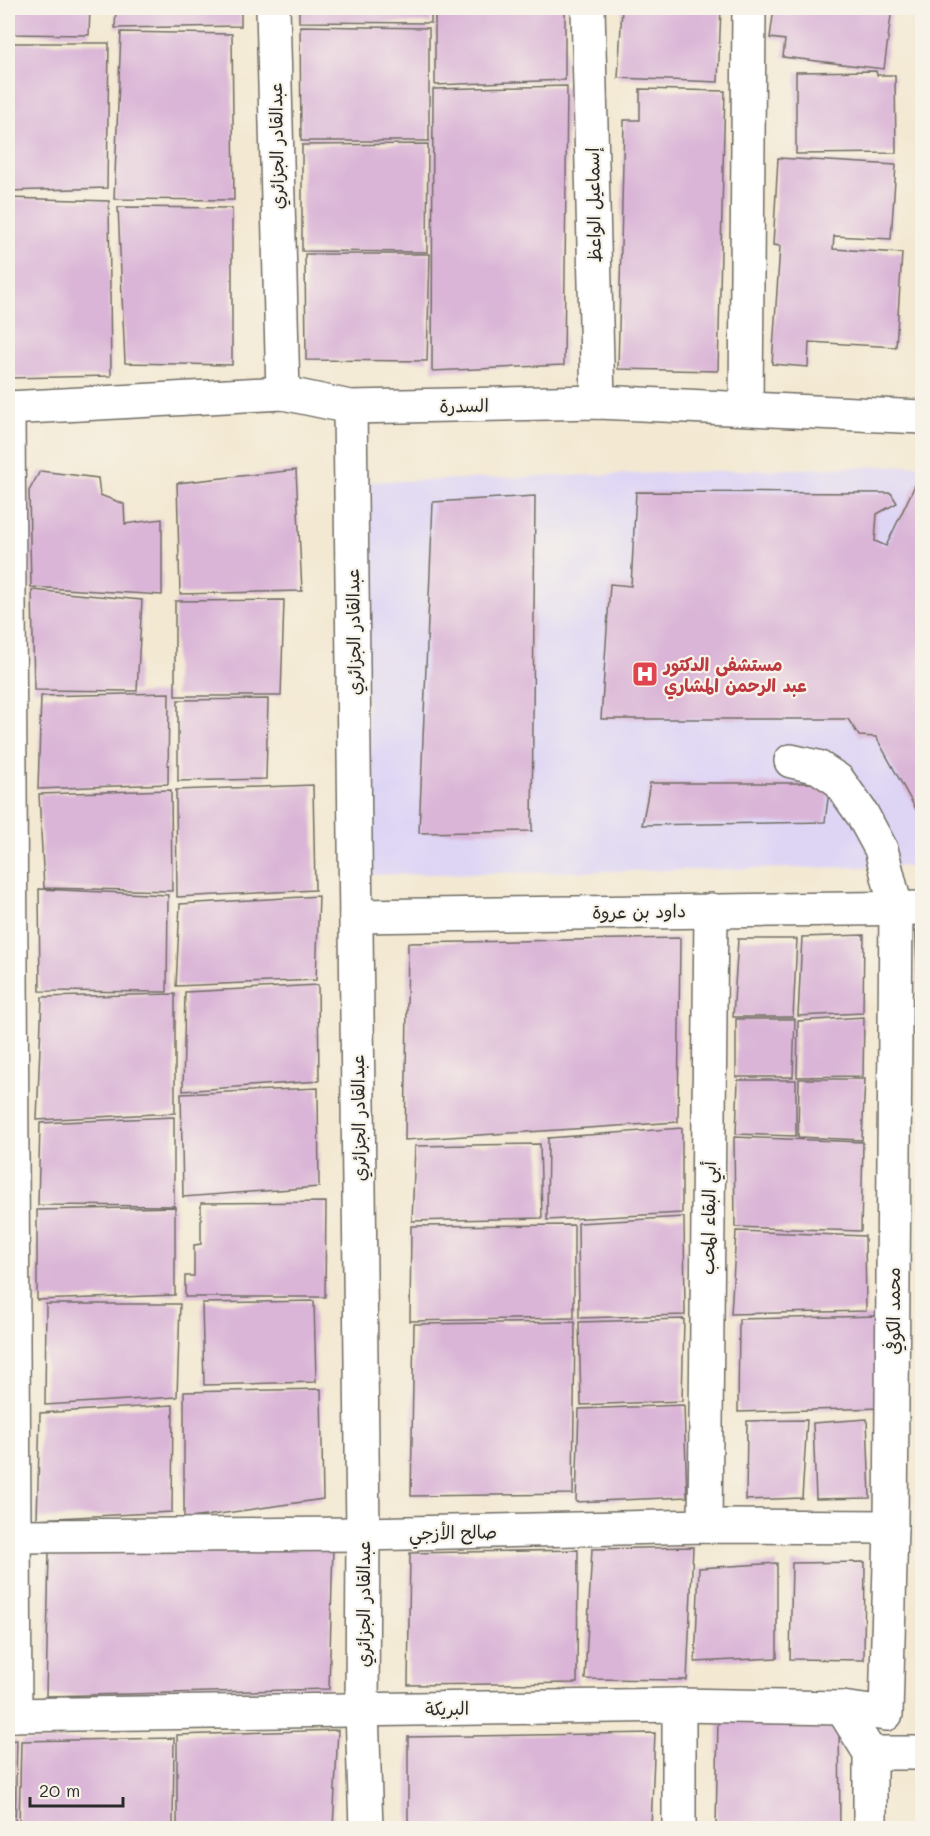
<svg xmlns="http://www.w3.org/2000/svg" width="930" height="1836" font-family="Mali,'Playpen Sans Arabic',sans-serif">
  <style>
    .built { fill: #ded5f5 }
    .building { fill: #dab5d7 }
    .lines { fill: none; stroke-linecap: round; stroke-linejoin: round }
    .minor-casing { stroke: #716d65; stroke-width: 36 }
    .minor { stroke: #fff; stroke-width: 33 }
    .labels { text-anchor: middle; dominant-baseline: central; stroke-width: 4.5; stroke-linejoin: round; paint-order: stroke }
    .street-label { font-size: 18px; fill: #2b2b2b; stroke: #f7f3e8 }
    .health-label { font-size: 18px; font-weight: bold; fill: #be3a42; stroke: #f7f3e8; text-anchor: start }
  </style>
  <rect width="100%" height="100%" fill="#f7f3e8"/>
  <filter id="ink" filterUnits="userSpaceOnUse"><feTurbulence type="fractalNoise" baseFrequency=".0167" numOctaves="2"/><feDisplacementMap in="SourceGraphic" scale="12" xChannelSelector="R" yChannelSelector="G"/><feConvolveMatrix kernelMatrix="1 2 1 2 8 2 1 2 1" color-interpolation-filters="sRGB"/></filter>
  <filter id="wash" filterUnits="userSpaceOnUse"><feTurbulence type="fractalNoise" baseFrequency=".008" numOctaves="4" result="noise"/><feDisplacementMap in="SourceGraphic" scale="24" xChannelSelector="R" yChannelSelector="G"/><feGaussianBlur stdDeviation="1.35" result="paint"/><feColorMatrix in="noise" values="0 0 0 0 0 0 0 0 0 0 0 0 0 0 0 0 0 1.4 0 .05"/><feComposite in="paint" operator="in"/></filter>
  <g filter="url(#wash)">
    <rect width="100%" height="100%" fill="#f3e8d1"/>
    <polygon class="built" points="922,465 922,866 368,875 367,482"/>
    <g id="blocks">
      <g class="building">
        <polygon points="8,8 90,8 89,35 8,34"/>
        <polygon points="116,8 241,8 241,26 115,28"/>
        <polygon points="299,8 431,8 431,23 299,22"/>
        <polygon points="435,8 565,8 565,80 435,85"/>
        <polygon points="622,8 721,8 718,82 618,78"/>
        <polygon points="774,8 892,8 884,69 783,57 785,40 770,38"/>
        <polygon points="300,26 429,28 429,141 301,141"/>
        <polygon points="121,32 232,34 234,200 114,199"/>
        <polygon points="8,43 109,43 107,188 8,191"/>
        <polygon points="876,71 877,75 895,75 896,153 796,154 796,72"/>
        <polygon points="567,86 564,365 432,371 433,89"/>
        <polygon points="640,89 725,91 718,371 618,369 624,120 640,120"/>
        <polygon points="428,144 427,252 302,251 302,145"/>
        <polygon points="778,158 896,165 891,239 834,236 833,249 902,253 896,347 809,342 808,367 772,364 780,246 773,245"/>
        <polygon points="8,198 109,201 111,376 8,378"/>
        <polygon points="118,207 232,208 232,365 125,363"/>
        <polygon points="305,254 430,254 427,361 306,360"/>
        <polygon points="296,470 302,591 180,594 177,483"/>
        <polygon points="40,471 98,478 100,495 124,504 125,524 162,519 162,595 31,587 29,491"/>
        <polygon points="916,483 922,484 922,813 918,813 876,737 859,736 848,719 601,719 610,584 631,586 636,492 891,493 897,503 877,514 875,541 886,546"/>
        <polygon points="535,496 532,831 419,833 433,502"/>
        <polygon points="32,590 142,600 137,691 34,690"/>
        <polygon points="284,600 281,696 175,696 175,601"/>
        <polygon points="169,693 168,784 38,789 41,696"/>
        <polygon points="268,699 266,779 178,781 178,700"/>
        <polygon points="650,783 830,783 825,822 642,825"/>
        <polygon points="313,785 315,890 177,897 176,790"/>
        <polygon points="171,790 172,891 44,888 39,794"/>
        <polygon points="39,889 168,895 167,992 40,991"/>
        <polygon points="319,896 316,980 176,986 180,904"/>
        <polygon points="915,922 922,922 922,1051 921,1051"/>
        <polygon points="864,935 863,1013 798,1016 802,937"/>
        <polygon points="680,938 678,1122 405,1140 408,943"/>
        <polygon points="738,939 797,939 793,1017 733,1017"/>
        <polygon points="318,985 319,1081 183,1091 185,992"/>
        <polygon points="175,994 175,1113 37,1120 42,997"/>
        <polygon points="864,1017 863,1076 797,1077 798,1021"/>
        <polygon points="736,1019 795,1019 793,1077 736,1077"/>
        <polygon points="799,1079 865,1079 862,1140 798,1137"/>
        <polygon points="738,1080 796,1080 796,1136 736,1134"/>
        <polygon points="318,1088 319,1187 183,1197 181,1094"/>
        <polygon points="174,1117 174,1206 38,1205 40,1123"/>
        <polygon points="682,1128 682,1213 547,1220 548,1138"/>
        <polygon points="734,1137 863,1142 861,1231 735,1227"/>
        <polygon points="540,1144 542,1218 412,1221 415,1146"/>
        <polygon points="326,1202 325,1297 185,1297 185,1276 194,1276 194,1245 201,1244 201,1203"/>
        <polygon points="175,1207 175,1295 37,1300 37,1210"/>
        <polygon points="684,1217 685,1315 579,1318 578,1223"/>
        <polygon points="574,1225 574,1318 410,1321 411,1226"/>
        <polygon points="736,1231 865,1236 866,1311 731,1314"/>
        <polygon points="314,1301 316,1382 204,1385 202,1303"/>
        <polygon points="46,1304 180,1304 177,1397 45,1405"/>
        <polygon points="879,1316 883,1408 738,1412 739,1319"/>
        <polygon points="684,1319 682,1401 581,1405 579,1322"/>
        <polygon points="575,1322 573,1494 411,1496 414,1324"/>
        <polygon points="321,1389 323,1499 184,1519 184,1392"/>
        <polygon points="173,1405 172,1512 37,1519 40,1413"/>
        <polygon points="684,1405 687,1497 576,1502 579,1409"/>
        <polygon points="867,1419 870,1498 816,1499 813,1423"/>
        <polygon points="807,1420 802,1498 746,1500 747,1421"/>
        <polygon points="333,1547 329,1689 46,1696 49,1551"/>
        <polygon points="693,1547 687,1680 585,1679 592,1549"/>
        <polygon points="578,1550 577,1683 408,1685 410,1553"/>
        <polygon points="865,1562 864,1660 790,1659 792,1563"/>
        <polygon points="777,1563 777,1658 695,1662 699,1568"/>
        <polygon points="718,1718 839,1718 840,1828 716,1828"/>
        <polygon points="338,1730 333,1828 177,1828 177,1735"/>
        <polygon points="655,1733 651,1828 408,1828 408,1737"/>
        <polygon points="174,1738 173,1828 19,1828 21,1741"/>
        <polygon points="17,1740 15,1828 8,1828 8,1741"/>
      </g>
    </g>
  </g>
  <g filter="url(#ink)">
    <use href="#blocks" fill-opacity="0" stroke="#716d65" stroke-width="1.5"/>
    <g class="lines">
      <defs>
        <g id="minor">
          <polyline points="273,8 283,393"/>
          <polyline points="588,8 598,402"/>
          <polyline points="8,407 15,1715"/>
          <polyline points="350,407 363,1534 362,1710 366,1828"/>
          <polyline points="8,408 283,393 350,407 598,402 922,417"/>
          <polyline points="746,408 749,8"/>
          <polyline points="356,916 922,908"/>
          <polyline points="705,1526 711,910"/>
          <polyline points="15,1536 363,1534 705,1526 891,1527"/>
          <polyline points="679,1705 679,1828"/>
          <polyline points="842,1708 870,1753 870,1828"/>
          <polyline points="8,1715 679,1705 842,1708 886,1714 891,1527 896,908 881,849 862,814 838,780 818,767 791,761"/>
          <polyline points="870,1753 922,1753"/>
        </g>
      </defs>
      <use href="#minor" class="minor-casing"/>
      <use href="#minor" class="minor"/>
    </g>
  </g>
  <defs>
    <symbol id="hospital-square" viewBox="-11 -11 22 22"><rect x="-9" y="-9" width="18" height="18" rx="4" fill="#e0444e" stroke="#f7f3e8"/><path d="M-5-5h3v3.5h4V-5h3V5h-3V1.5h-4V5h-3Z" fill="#fff"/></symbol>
  </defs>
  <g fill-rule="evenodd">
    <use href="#hospital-square" x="630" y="659" width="30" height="30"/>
  </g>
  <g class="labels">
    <g class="street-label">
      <text transform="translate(276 146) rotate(-91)">عبدالقادر الجزائري</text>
      <text transform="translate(593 205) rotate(-91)">إسماعيل الواعظ</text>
      <text transform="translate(464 405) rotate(-1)">السدرة</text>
      <text transform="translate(353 632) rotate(-91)">عبدالقادر الجزائري</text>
      <text transform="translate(639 911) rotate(-1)">داود بن عروة</text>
      <text transform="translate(358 1118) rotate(-91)">عبدالقادر الجزائري</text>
      <text transform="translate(708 1218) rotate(-89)">أبي البقاء المحب</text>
      <text transform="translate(893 1311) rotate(-90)">محمد الكوفي</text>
      <text transform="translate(453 1532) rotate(-1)">صالح الأزجي</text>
      <text transform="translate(363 1604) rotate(-90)">عبدالقادر الجزائري</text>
      <text transform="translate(447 1708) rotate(-1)">البريكة</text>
    </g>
    <g class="health-label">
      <text x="664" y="664">مستشفى الدكتور<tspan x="664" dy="21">عبد الرحمن المشاري</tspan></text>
    </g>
  </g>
  <rect width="930" height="1836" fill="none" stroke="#f7f3e8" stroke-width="30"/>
  <path d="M30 1797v9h93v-9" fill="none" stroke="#2b2b2b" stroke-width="3"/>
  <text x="39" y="1797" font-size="18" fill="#2b2b2b" stroke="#f7f3e8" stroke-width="4.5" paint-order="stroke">20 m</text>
</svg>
